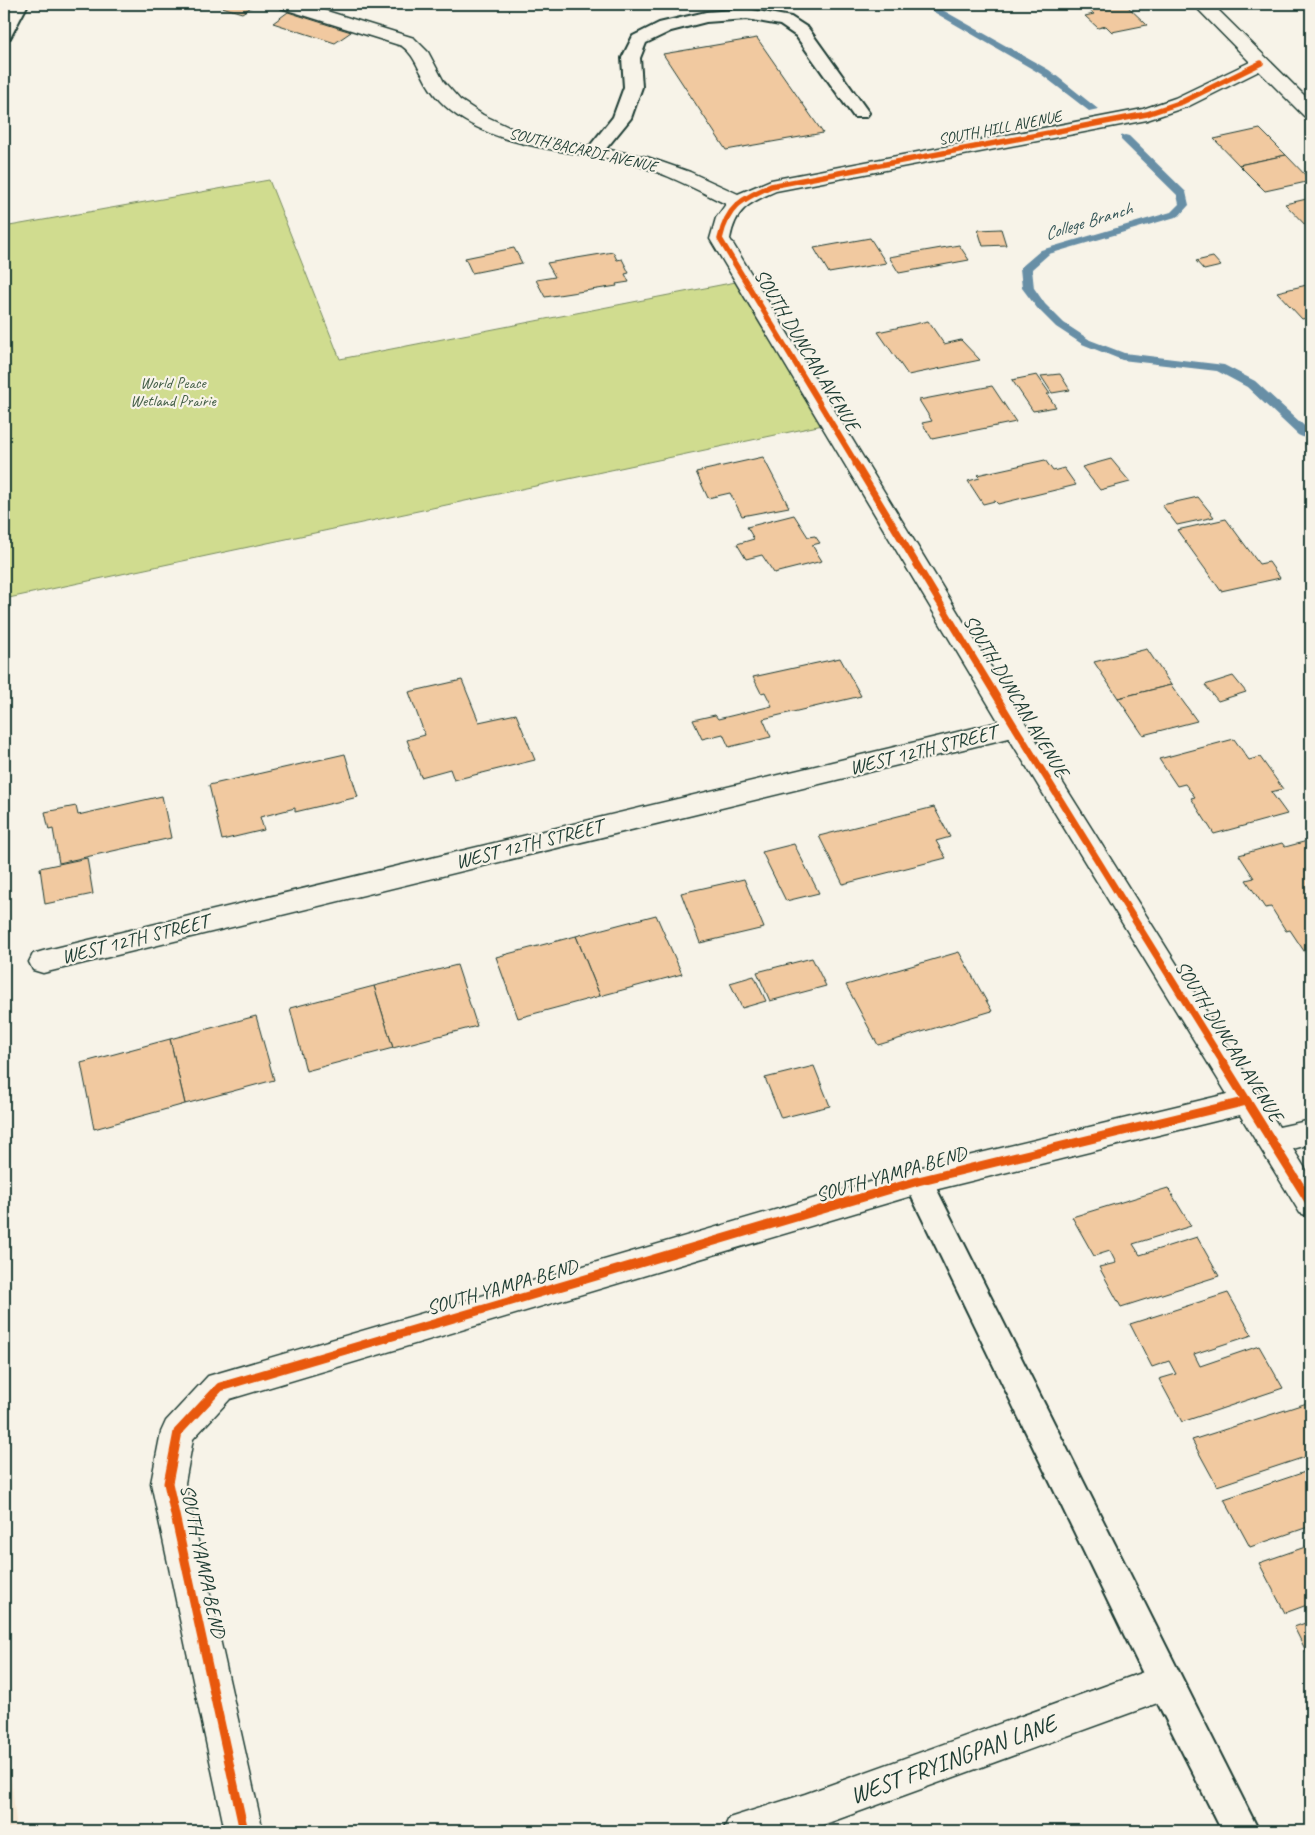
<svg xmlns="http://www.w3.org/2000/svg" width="1315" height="1835" font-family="Caveat,sans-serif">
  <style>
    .built { fill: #f5e6d2 }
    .green { fill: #d0dc8f; stroke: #788c62 }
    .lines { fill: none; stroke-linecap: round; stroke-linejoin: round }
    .stream { fill: #688fa6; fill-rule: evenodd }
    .building { fill: #f1c9a0; stroke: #1f3d34 }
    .lane-casing { stroke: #1f3d34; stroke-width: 4 }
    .street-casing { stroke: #1f3d34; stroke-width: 3 }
    .lane { fill: #f7f3e8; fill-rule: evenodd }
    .street { fill: #f7f3e8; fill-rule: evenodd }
    .cycleway-far2-casing { stroke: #f7f3e8; stroke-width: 8 }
    .cycleway-far1-casing { stroke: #f7f3e8; stroke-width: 10 }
    .cycleway-casing { stroke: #f7f3e8; stroke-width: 12 }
    .cycleway-far2 { stroke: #e8590c; stroke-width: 5.5 }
    .cycleway-far1 { stroke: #e8590c; stroke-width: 7 }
    .cycleway { stroke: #e8590c; stroke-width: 9 }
    .labels { text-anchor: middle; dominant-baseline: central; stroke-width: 4.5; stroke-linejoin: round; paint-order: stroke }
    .far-street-label { font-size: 16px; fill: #1f3d34; stroke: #f7f3e8 }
    .far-park-label { font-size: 16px; fill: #425d46; stroke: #f7f3e8 }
    .far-water-label { font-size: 18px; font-style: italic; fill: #37585a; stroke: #f7f3e8 }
    .street-label { font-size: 20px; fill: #1f3d34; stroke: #f7f3e8 }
    .near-street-label { font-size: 24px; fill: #1f3d34; stroke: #f7f3e8 }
  </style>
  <rect width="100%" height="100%" fill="#f7f3e8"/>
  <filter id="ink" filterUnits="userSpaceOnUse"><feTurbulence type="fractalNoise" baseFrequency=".02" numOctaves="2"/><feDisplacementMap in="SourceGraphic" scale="10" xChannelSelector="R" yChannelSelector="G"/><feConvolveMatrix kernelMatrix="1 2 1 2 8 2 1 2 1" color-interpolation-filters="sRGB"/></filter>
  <g filter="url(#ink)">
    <polygon class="built" points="4,1712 17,1831 4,1831"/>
    <polygon class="green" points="269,180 340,359 746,280 832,423 4,599 4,227"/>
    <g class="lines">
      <g class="stream">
        <polygon points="920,4 932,4 1049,70 1098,109 1089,111 1041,74"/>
        <polygon points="1125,135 1129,136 1186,192 1189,205 1179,216 1049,254 1032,269 1034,288 1045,304 1064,323 1090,340 1124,353 1224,365 1255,381 1311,432 1311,441 1298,435 1247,387 1217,371 1122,360 1082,344 1056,327 1037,308 1022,288 1020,268 1041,250 1171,212 1179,204 1177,195 1121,140 1121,136"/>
      </g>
    </g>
    <g class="building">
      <polygon points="212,4 256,4 242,13"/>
      <polygon points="1082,4 1128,4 1125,4 1147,25 1112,32 1106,26 1098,28 1085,16 1094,14"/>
      <polygon points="288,12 351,32 335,43 273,23"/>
      <polygon points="757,38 823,133 726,150 663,54"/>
      <polygon points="1260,129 1286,155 1239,165 1214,139"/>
      <polygon points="1286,155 1311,181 1265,191 1239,165"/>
      <polygon points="1311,198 1311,231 1285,204"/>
      <polygon points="1001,229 1006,245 983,246 978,230"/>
      <polygon points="870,238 886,263 829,273 814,248"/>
      <polygon points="959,245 969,260 899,273 889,257"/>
      <polygon points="514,248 522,263 472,273 465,258"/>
      <polygon points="613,252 617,260 622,259 629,273 625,274 629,282 616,284 617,286 545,297 536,280 555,277 547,263"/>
      <polygon points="1213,257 1221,266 1204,270 1196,261"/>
      <polygon points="1311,284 1311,317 1302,319 1277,292"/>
      <polygon points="928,321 944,344 961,340 980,360 908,375 878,332"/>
      <polygon points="1060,374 1070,390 1052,393 1041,376"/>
      <polygon points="1037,375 1050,394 1047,394 1056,407 1033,411 1012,380"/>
      <polygon points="992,386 1016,422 932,439 922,423 932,421 919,400"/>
      <polygon points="763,457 789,507 742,516 730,493 708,498 696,472"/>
      <polygon points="1111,459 1130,482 1100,490 1082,467"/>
      <polygon points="1045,460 1053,471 1064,468 1076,485 998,504 995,501 983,504 968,481 980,478 977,475"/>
      <polygon points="1198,497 1214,517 1177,525 1162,505"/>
      <polygon points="794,515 808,537 815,536 820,543 812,545 822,561 774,573 762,555 746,559 737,544 754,539 747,527"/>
      <polygon points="1226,519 1259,564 1269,562 1280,578 1221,591 1177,530"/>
      <polygon points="1147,649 1171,685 1118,698 1094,662"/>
      <polygon points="840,658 861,696 763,719 771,737 729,747 723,734 702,739 693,720 715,715 718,719 772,706 765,692 761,693 753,677"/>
      <polygon points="1233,676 1246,692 1218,701 1205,685"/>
      <polygon points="462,680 479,722 516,714 535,760 454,780 450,769 421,777 407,740 425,735 409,692"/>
      <polygon points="1171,685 1197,721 1143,735 1118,698"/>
      <polygon points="1234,739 1249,760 1260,757 1283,789 1271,792 1287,814 1214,834 1191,798 1195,797 1185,784 1177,786 1159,759"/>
      <polygon points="345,754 358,797 295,812 295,808 260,817 264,830 222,840 209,785"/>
      <polygon points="162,796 171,838 59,863 53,829 49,830 45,812 76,806 78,815"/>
      <polygon points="934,807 950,837 936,841 946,858 843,884 819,836"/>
      <polygon points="1311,840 1311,952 1306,954 1290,930 1286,931 1271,907 1265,908 1246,880 1254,878 1239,855 1282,843 1285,847"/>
      <polygon points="794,844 819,893 786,901 762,852"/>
      <polygon points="87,858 93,894 45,904 40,868"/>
      <polygon points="744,879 764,928 700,943 681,893"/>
      <polygon points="656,915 682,974 600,996 576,936"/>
      <polygon points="576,936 600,996 518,1018 496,957"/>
      <polygon points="959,952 992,1011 878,1045 846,985"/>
      <polygon points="812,958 826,986 770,1001 757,972"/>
      <polygon points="457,965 477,1026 393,1048 374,986"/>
      <polygon points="754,976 766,1001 742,1008 730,983"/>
      <polygon points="374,986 393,1048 306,1071 290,1008"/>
      <polygon points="256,1016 274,1080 185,1104 170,1039"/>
      <polygon points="170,1039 185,1104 94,1129 81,1063"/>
      <polygon points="814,1066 830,1106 781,1118 765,1078"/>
      <polygon points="1168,1188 1191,1226 1133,1244 1140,1255 1197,1237 1219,1276 1121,1307 1099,1267 1116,1263 1110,1251 1094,1256 1072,1217"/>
      <polygon points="1228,1293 1252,1335 1194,1354 1200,1366 1259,1346 1283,1388 1182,1422 1159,1379 1176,1374 1169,1361 1152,1367 1130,1324"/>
      <polygon points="1307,1403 1311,1411 1311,1455 1217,1486 1192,1440"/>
      <polygon points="1311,1470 1311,1526 1250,1547 1224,1499"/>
      <polygon points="1311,1545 1311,1612 1307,1605 1285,1613 1259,1563"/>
      <polygon points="1311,1621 1311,1661 1294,1627"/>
    </g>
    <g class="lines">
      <defs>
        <g id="lane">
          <polygon points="12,4 28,4 10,38 4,39 4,19"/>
          <polygon points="747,9 791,17 808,28 869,113 866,117 854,117 796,36 780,25 747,19 706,22 671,31 646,43 640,58 642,87 631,118 600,156 588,156 585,152 613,117 624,87 622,58 633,36 659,23 706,12"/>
          <polygon points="918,1169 928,1172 1259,1831 1222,1831 1147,1682 904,1181 908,1172"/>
        </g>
        <g id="street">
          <path d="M278,4H304L414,38L428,52L444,82L460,100L483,115L515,130L541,137L647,157L690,172L738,194L771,180L1143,109L1175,98L1250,62L1193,4H1212L1311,102V118L1304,116L1259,71L1189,106L1147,120L776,191C749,203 736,208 730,239L1024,721L1279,1127L1311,1120V1144L1293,1149L1311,1178V1217L1300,1213L1240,1115L918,1194L230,1399L193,1439L185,1483L263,1831H225L151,1483L161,1432L166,1421L208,1376L918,1168L1227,1094L1009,738L43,973L33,970L29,962L33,954L43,951L999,722L710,239L716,218L726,204C693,188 660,170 624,162C569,150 513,150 464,120C446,109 432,95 423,76C416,64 413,54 402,46L281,8Z"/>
          <polygon points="1163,1665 1176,1670 1181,1683 1176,1696 1163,1701 806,1831 723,1831 729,1818 805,1794"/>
        </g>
      </defs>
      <use href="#lane" class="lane-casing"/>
      <use href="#street" class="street-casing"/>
      <use href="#lane" class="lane"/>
      <use href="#street" class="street"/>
      <defs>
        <path id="cycleway-far2" d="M857,465L720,239C727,206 742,199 771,186L1147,114L1182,102L1261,63"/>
        <polyline id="cycleway-far1" points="856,464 1015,727 1224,1064"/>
        <g id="cycleway">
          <polyline points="1223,1063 1311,1204"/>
          <polyline points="244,1831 168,1483 178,1432 220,1387 918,1181 1247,1101"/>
        </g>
      </defs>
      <use href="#cycleway-far2" class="cycleway-far2-casing"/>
      <use href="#cycleway-far1" class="cycleway-far1-casing"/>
      <use href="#cycleway" class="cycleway-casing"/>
      <use href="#cycleway-far2" class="cycleway-far2"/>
      <use href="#cycleway-far1" class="cycleway-far1"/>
      <use href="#cycleway" class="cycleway"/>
    </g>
  </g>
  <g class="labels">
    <g class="far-street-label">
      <text transform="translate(1000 128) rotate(-11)">SOUTH HILL AVENUE</text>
      <text transform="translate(583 150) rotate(13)">SOUTH BACARDI AVENUE</text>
    </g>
    <g class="far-park-label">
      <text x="173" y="383">World Peace<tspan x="173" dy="18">Wetland Prairie</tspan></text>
    </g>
    <g class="far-water-label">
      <text transform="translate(1088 221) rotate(-17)">College Branch</text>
    </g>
    <g class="street-label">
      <text transform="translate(807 350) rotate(59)">SOUTH DUNCAN AVENUE</text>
      <text transform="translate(1016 696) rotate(59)">SOUTH DUNCAN AVENUE</text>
      <text transform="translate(923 750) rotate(-14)">WEST 12TH STREET</text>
      <text transform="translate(529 844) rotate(-14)">WEST 12TH STREET</text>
      <text transform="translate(135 939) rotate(-14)">WEST 12TH STREET</text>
      <text transform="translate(1229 1041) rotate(58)">SOUTH DUNCAN AVENUE</text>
      <text transform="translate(891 1174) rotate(-16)">SOUTH YAMPA BEND</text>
      <text transform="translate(502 1287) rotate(-16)">SOUTH YAMPA BEND</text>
      <text transform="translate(203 1561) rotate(78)">SOUTH YAMPA BEND</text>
    </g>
    <g class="near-street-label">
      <text transform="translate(953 1759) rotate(-20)">WEST FRYINGPAN LANE</text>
    </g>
  </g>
  <rect width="1315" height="1835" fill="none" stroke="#f7f3e8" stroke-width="20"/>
  <rect x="10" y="10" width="1295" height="1815" fill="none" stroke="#1f3d34" stroke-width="2" filter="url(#ink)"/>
</svg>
